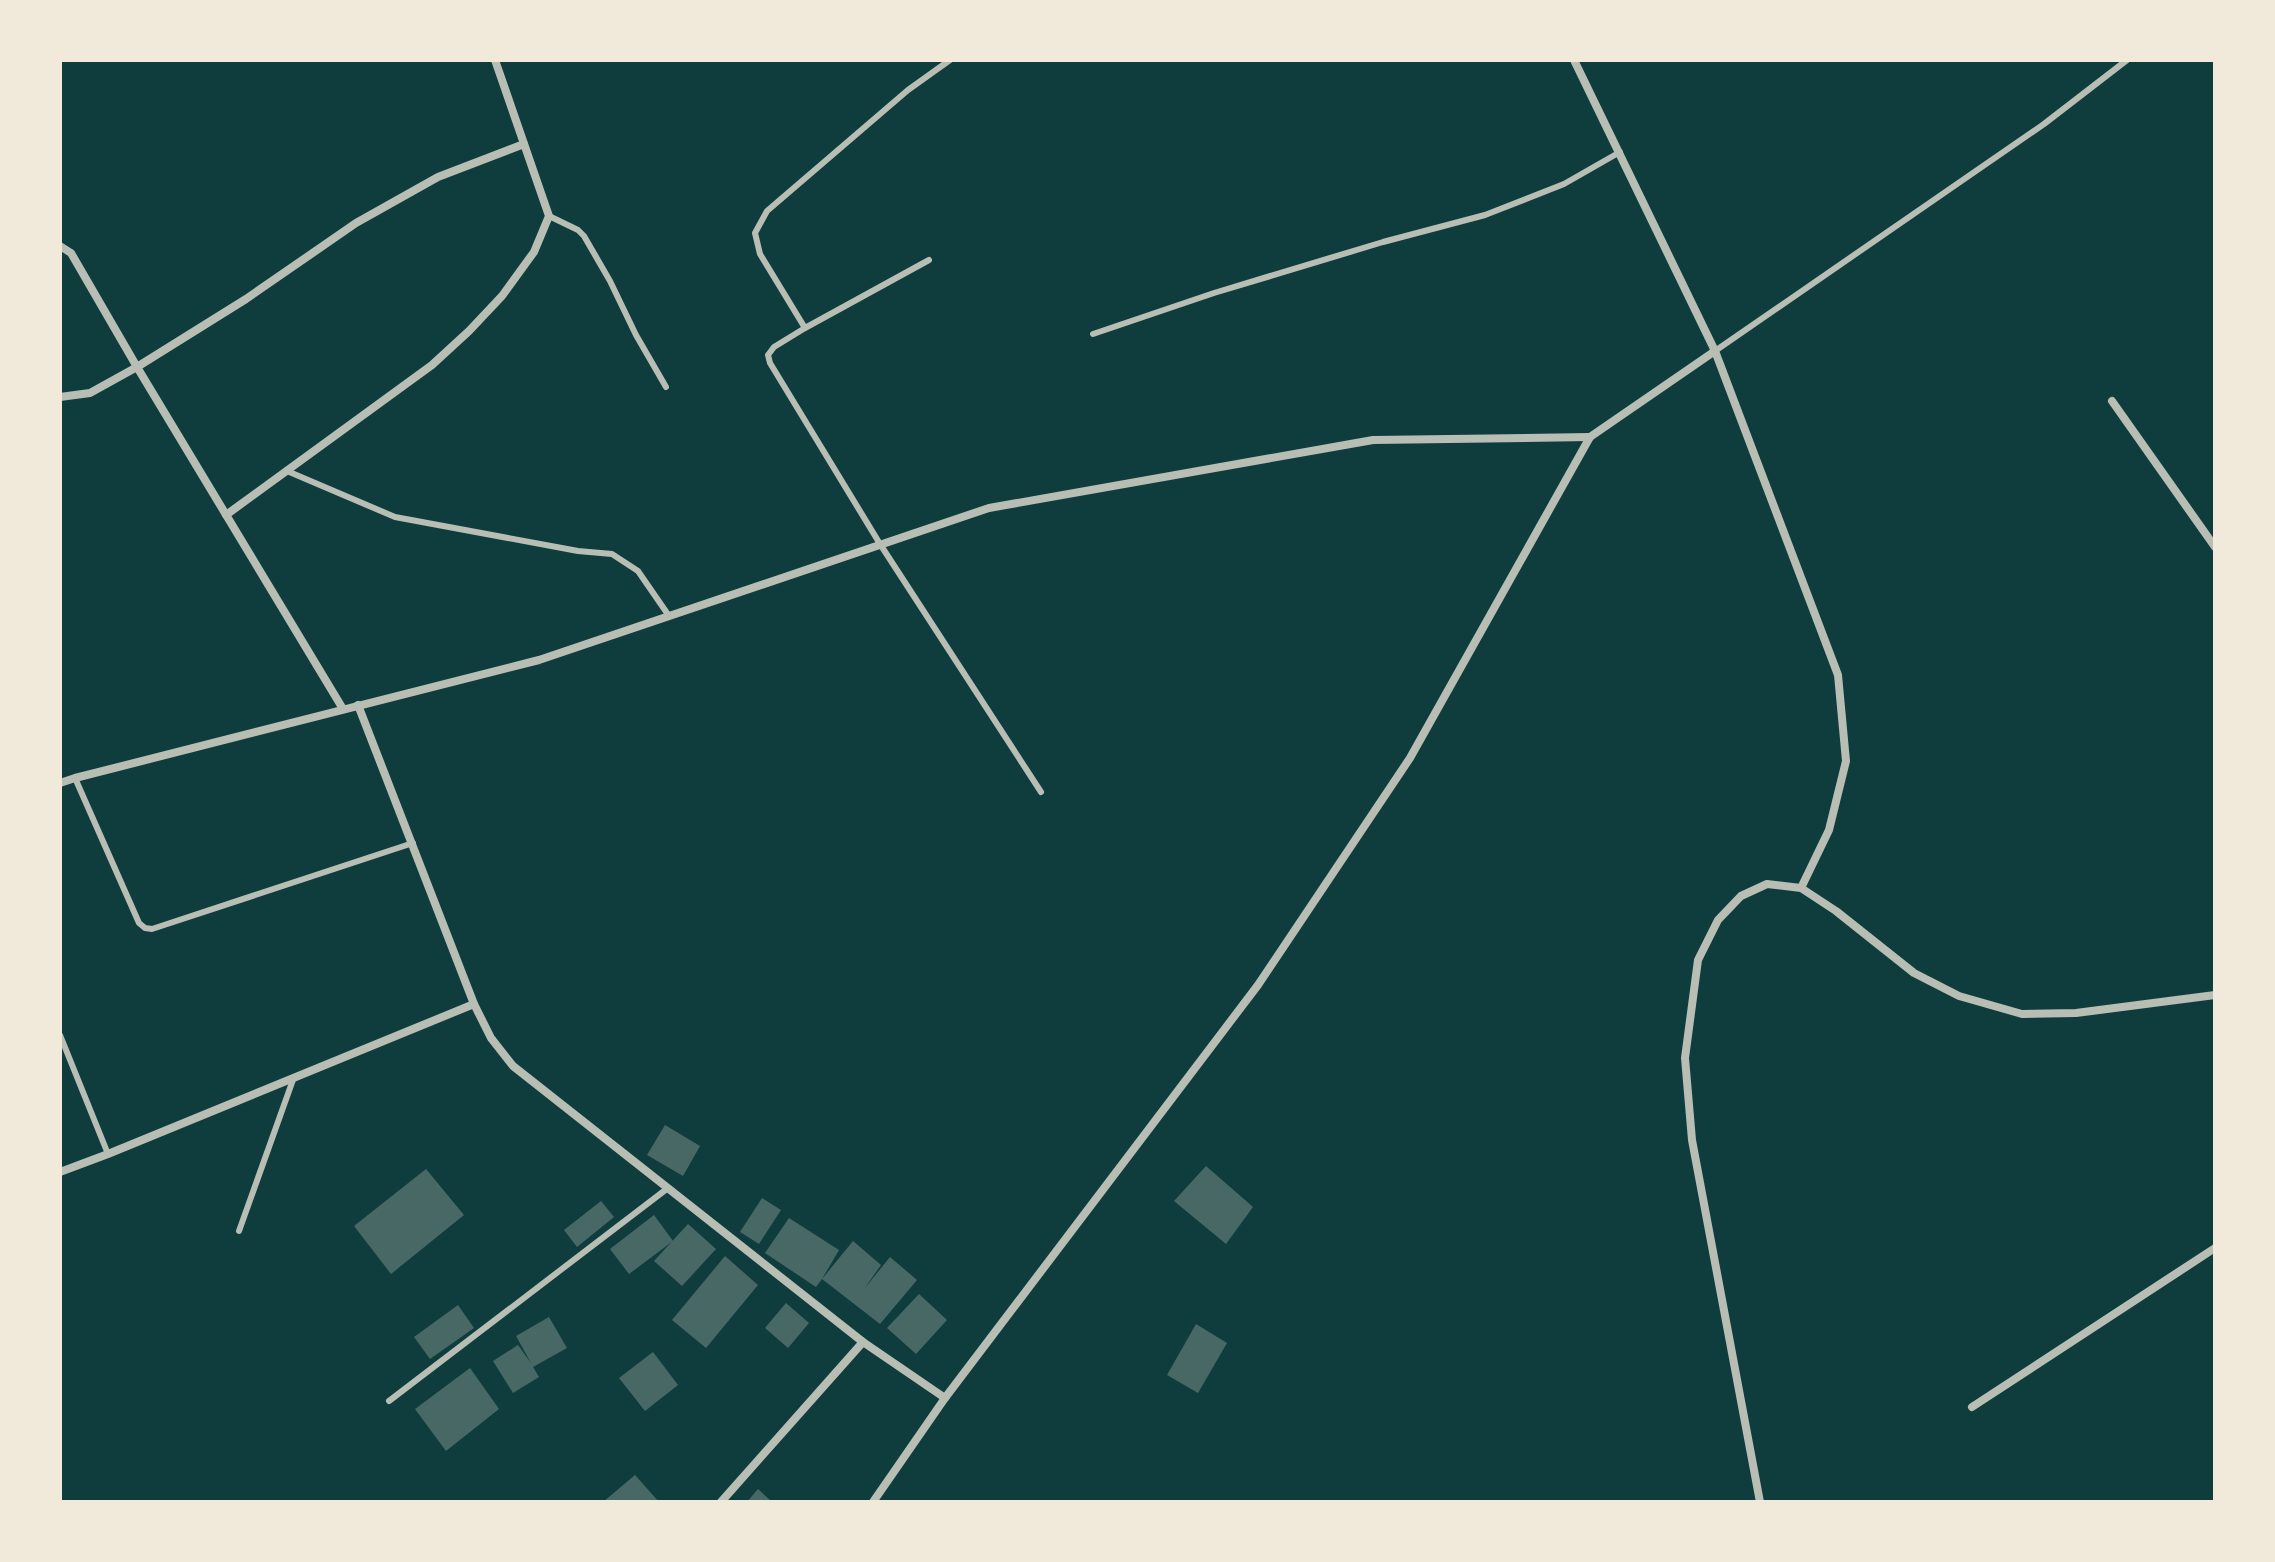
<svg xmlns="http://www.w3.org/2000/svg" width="2275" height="1562" font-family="'DM Sans',sans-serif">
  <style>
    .building { fill: #486865 }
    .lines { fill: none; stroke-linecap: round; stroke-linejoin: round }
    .service { stroke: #b8beb3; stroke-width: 6 }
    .minor { stroke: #b8beb3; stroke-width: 8 }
  </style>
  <rect width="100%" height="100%" fill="#0f3d3e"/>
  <g class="building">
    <polygon points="665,1125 700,1146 683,1176 647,1155"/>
    <polygon points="1206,1166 1253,1207 1226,1244 1174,1201"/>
    <polygon points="426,1169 464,1215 391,1274 354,1226"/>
    <polygon points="762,1198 781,1210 759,1244 740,1232"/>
    <polygon points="601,1201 614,1217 577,1247 564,1230"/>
    <polygon points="654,1215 673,1241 629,1274 610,1249"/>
    <polygon points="789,1218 839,1250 822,1279 853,1241 881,1265 864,1289 890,1257 917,1280 880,1324 822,1279 816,1287 765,1253"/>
    <polygon points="688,1224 716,1249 682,1286 654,1261"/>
    <polygon points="725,1256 758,1285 706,1348 672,1320"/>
    <polygon points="919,1294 947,1320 916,1354 887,1328"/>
    <polygon points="786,1303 809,1323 788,1348 765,1328"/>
    <polygon points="458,1305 474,1328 430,1359 414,1337"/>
    <polygon points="549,1317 567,1348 533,1367 539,1377 513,1393 493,1361 518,1345 531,1363 516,1336"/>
    <polygon points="1196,1324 1227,1343 1198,1393 1167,1375"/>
    <polygon points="653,1352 678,1385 645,1411 619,1378"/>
    <polygon points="470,1368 499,1409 446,1451 415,1409"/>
    <polygon points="635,1475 659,1502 603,1502"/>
    <polygon points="758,1489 772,1502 747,1502"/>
  </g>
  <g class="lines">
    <g class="service">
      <polyline points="549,216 578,230 584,236 610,281 636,335 666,387"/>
      <polyline points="929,260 805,328 774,347 768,355 770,363 880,544 1041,792"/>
      <polyline points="805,328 760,254 755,233 767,211 908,90 950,60"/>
      <polyline points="1093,334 1214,293 1383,242 1485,215 1564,184 1620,152"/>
      <polyline points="1715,351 2044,124 2127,60"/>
      <polyline points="287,471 395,517 578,551 612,554 638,571 669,616"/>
      <polyline points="75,778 139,923 145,928 152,929 413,843"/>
      <polyline points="60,1035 108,1154"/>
      <polyline points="239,1231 294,1077"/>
      <polyline points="389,1401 668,1188"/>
    </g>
    <g class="minor">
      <polyline points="1574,60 1715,351 1838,675 1846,761 1829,830 1801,888"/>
      <polyline points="60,246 71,253 137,367 343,709"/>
      <polyline points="60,397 90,393 137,367 246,299 356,223 438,177 524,144"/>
      <polyline points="2112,401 2215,547"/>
      <polyline points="226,515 432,365 469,331 502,296 534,252 549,216 495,60"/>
      <polyline points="358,705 474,1004 491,1038 513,1066 863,1342"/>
      <polyline points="60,783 75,778 539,660 989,508 1373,440 1590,437"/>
      <polyline points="60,1172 108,1154 474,1004"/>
      <polyline points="1972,1407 2215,1248"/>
      <polyline points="721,1502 863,1342 945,1398"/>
      <polyline points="873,1502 945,1398 1258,985 1410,758 1590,437 1715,351"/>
      <polyline points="1760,1502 1692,1140 1685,1058 1698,960 1718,920 1741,896 1767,884 1801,888 1836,911 1914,973 1959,996 2022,1014 2076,1013 2215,995"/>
    </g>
  </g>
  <rect width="2275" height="1562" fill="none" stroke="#f1e9da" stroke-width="124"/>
</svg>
